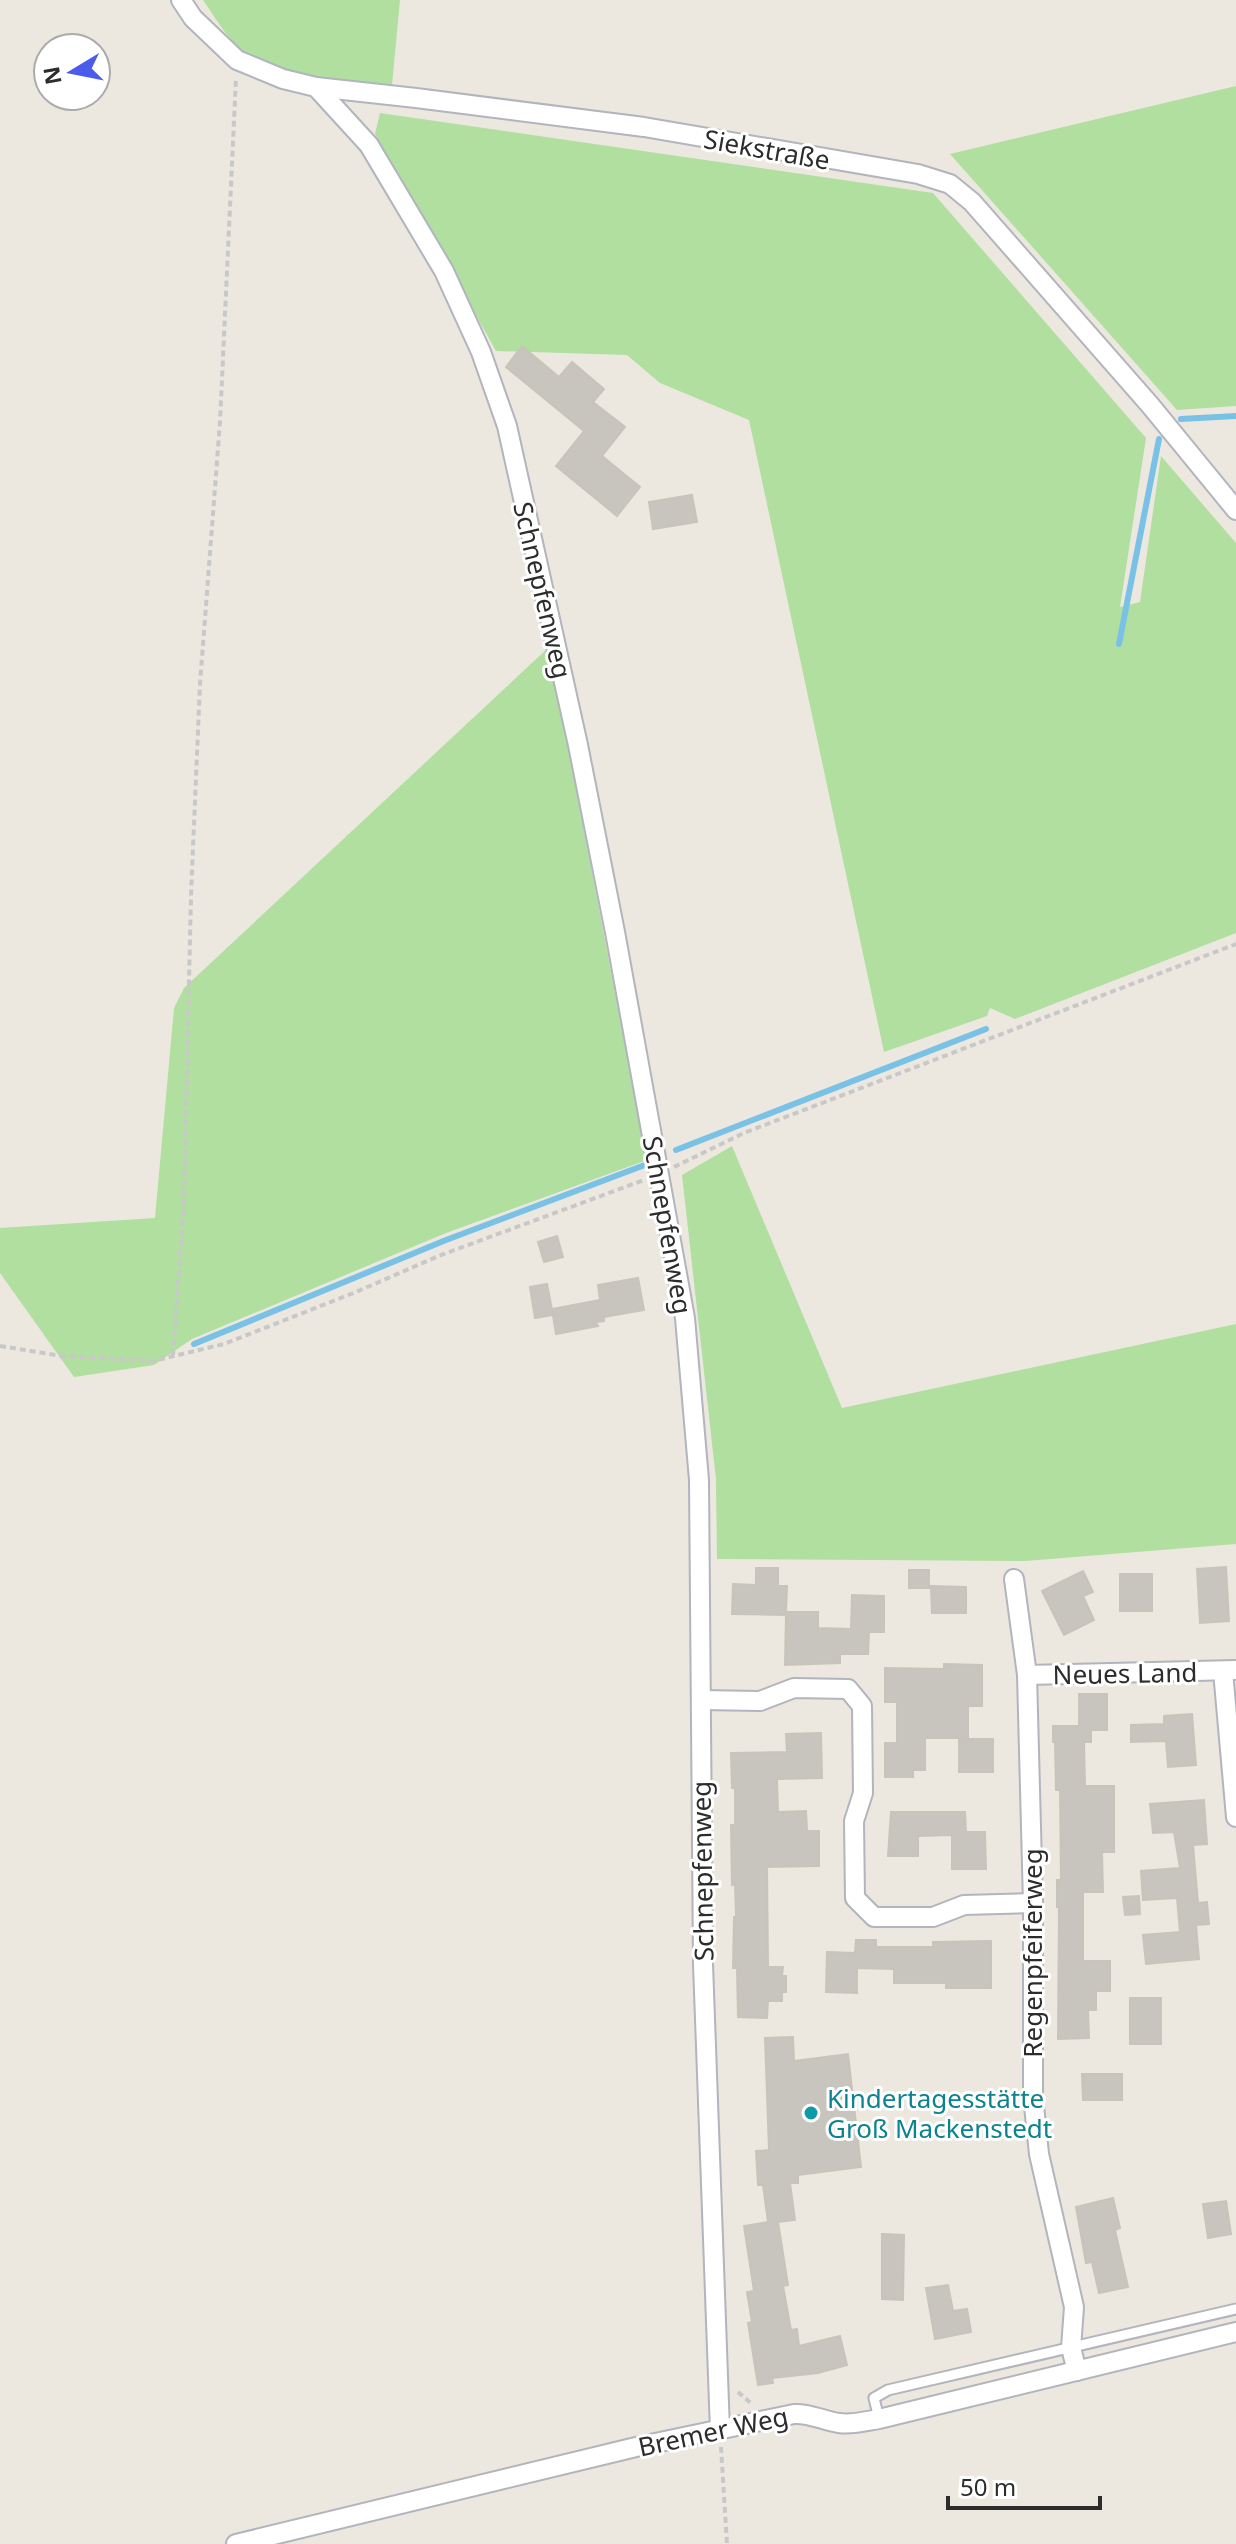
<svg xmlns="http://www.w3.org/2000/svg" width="1236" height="2544" font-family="'Noto Sans',sans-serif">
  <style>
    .green { fill: #b0dfa0 }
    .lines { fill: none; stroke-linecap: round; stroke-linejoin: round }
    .stream { stroke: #7ac1e6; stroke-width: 6 }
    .building { fill: #c8c4be; stroke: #c8c4b9; stroke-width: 2 }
    .service-casing { stroke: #b2b4be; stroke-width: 13 }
    .minor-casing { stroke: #b2b4be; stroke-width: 22 }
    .path { stroke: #c8c8c8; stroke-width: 4; stroke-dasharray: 6 4; stroke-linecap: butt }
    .service { stroke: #fff; stroke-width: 9 }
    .minor { stroke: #fff; stroke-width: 18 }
    .culture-dot { fill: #0f9aa8; stroke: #fff; stroke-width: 3 }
    .labels { text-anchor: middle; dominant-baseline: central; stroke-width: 6; stroke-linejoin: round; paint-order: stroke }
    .street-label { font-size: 26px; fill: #2c2c2c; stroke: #fff }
    .culture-label { font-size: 26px; fill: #0d838f; stroke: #fff; text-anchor: start }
  </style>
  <rect width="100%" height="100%" fill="#ece8df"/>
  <g class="green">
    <path d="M203,0H400L392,85C348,82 289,83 251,57C230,44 217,20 203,0Z"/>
    <polygon points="1236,86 1236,406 1177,410 950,154"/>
    <polygon points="380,113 933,193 1146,438 1120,607 1140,602 1161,456 1236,543 1236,933 1015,1019 990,1008 987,1016 884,1052 749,420 660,383 627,355 496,351 375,134"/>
    <polygon points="549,647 647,1160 446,1233 192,1339 154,1365 74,1377 0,1273 0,1228 155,1218 174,1008 184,988"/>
    <polygon points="732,1146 842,1408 1236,1324 1236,1544 1025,1561 717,1559 716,1479 682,1175"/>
  </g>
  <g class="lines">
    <g class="stream">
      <polyline points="1181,419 1236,416"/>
      <polyline points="1119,644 1159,439"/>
      <polyline points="676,1150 986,1029"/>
      <polyline points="194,1344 446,1240 650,1163"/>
    </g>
  </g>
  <g class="building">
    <polygon points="522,346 559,377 572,362 604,389 593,402 625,427 602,456 640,487 617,516 556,466 584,431 506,367"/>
    <polygon points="692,495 697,522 653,529 649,502"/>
    <polygon points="557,1236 563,1257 544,1262 538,1242"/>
    <polygon points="638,1278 644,1310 604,1317 604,1321 596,1322 598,1326 556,1334 552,1309 600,1300 598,1285"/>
    <polygon points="547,1284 553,1315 535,1318 530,1287"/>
    <polygon points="1226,1567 1229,1621 1200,1623 1197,1569"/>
    <polygon points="756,1568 778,1568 778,1586 787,1586 786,1612 818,1612 818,1628 851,1629 852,1595 884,1596 884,1632 869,1632 868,1654 840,1654 840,1663 785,1665 786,1615 732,1614 733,1584 756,1585"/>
    <rect x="909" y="1570" width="20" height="18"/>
    <polygon points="1083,1571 1093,1592 1083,1596 1094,1620 1064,1635 1042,1591"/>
    <rect x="1120" y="1574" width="32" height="37"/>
    <polygon points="931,1586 966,1587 966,1613 932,1613"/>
    <polygon points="944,1664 982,1665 982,1706 968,1706 968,1738 925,1738 925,1770 913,1770 913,1777 885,1777 885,1743 897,1743 897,1702 885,1702 885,1668 944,1669"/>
    <polygon points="1079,1694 1107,1694 1107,1730 1091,1730 1091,1742 1084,1742 1085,1786 1114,1786 1114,1852 1102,1852 1103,1892 1083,1892 1083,1961 1110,1961 1110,1991 1096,1991 1096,2010 1088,2010 1089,2038 1058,2039 1059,1907 1057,1907 1057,1880 1061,1880 1060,1790 1056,1790 1055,1742 1053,1742 1053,1726 1079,1726"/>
    <polygon points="1192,1714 1196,1765 1168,1767 1166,1741 1131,1742 1131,1725 1164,1724 1164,1716"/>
    <polygon points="821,1733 822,1778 777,1779 778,1812 806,1811 807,1831 819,1831 819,1866 767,1867 768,1967 783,1967 782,1976 786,1976 786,1992 782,1992 782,2001 768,2001 767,2018 738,2017 737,1968 733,1968 734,1917 736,1917 735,1884 732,1885 731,1825 735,1825 735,1788 732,1788 731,1753 787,1752 786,1734"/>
    <rect x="959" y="1739" width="34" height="33"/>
    <polygon points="1204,1800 1207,1844 1193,1845 1198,1903 1207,1902 1209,1924 1196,1925 1199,1959 1146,1964 1143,1935 1180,1932 1177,1898 1143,1900 1141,1871 1180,1868 1174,1832 1153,1833 1150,1804"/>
    <polygon points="891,1812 965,1812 966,1832 985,1832 986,1869 952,1869 952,1835 918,1836 918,1856 888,1856"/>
    <polygon points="1139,1896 1140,1914 1125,1915 1123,1897"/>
    <polygon points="856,1940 876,1940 876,1947 933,1947 933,1942 991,1941 991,1988 946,1988 946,1983 894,1983 894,1969 857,1968 857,1993 826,1992 827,1952 855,1953"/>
    <rect x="1130" y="1998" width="31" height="46"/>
    <polygon points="793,2037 794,2061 848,2054 861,2167 798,2175 798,2183 790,2183 795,2220 778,2222 788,2285 783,2286 791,2330 797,2329 799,2346 840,2336 847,2365 818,2373 772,2378 773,2383 758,2385 748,2323 752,2322 747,2292 754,2291 744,2226 768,2222 763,2185 758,2185 756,2151 769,2150 765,2038"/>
    <polygon points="1082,2074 1122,2074 1122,2100 1083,2100"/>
    <polygon points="1113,2198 1120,2228 1115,2230 1128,2287 1099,2293 1092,2262 1086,2263 1076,2207"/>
    <polygon points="1226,2201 1231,2234 1208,2238 1203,2204"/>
    <polygon points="882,2234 904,2235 903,2300 882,2299"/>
    <polygon points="948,2285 953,2311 967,2309 971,2332 935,2339 926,2288"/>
  </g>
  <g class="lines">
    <defs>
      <polyline id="service" points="879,2419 874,2398 888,2390 1236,2309"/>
      <g id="minor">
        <polyline points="181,0 193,18 237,60 283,79 316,87 416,98 644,127 918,174 950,184 972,202 1150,405 1236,510"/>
        <polyline points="316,87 369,145 444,271 481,352 507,426 578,745 615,932 685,1318 699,1480 703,1964 720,2431"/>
        <polyline points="1014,1579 1027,1675 1033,1903 1033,2096 1039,2154 1074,2307 1071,2348 1077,2371"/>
        <polyline points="1223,1671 1236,1817"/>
        <polyline points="1027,1675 1236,1670"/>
        <polyline points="701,1700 760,1701 794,1688 848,1689 862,1706 863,1793 854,1821 855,1898 874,1917 933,1917 964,1905 1033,1903"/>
        <path d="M236,2544L636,2447L794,2414C810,2413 824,2421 839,2423C853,2425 866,2421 879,2419L1236,2332"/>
      </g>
    </defs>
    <use href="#service" class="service-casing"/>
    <use href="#minor" class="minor-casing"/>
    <g class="path">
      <polyline points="674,1167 744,1133 1236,944"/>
      <polyline points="0,1346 62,1356 153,1361 224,1344 356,1292 441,1255 644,1180"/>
      <polyline points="173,1355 184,1202 191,895 200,684 220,422 236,78"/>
      <polyline points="738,2392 753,2405"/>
      <polyline points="721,2447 727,2544"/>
    </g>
    <use href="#service" class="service"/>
    <use href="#minor" class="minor"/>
  </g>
  <circle class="culture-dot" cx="811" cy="2113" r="8"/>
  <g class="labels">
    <g class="street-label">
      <text transform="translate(767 149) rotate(10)">Siekstraße</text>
      <text transform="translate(543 590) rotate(77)">Schnepfenweg</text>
      <text transform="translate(668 1225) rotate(80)">Schnepfenweg</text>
      <text transform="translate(1125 1673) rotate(-1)">Neues Land</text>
      <text transform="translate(702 1871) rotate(-91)">Schnepfenweg</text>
      <text transform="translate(1032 1953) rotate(-90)">Regenpfeiferweg</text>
      <text transform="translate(713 2431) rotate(-12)">Bremer Weg</text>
    </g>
    <g class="culture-label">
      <text x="827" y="2098">Kindertagesstätte<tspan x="827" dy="30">Groß Mackenstedt</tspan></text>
    </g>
  </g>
  <g transform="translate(72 72) rotate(260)"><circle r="38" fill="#ffffff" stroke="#ababab" stroke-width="2"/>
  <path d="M0-6L14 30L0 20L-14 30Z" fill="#4b5ced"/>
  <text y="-12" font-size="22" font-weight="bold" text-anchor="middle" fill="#2c2c2c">N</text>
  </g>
  <path d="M948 2496v12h152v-12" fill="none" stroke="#2c2c2c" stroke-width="4"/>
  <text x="960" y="2496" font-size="24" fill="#2c2c2c" stroke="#ffffff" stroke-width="6" paint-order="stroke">50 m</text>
</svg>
